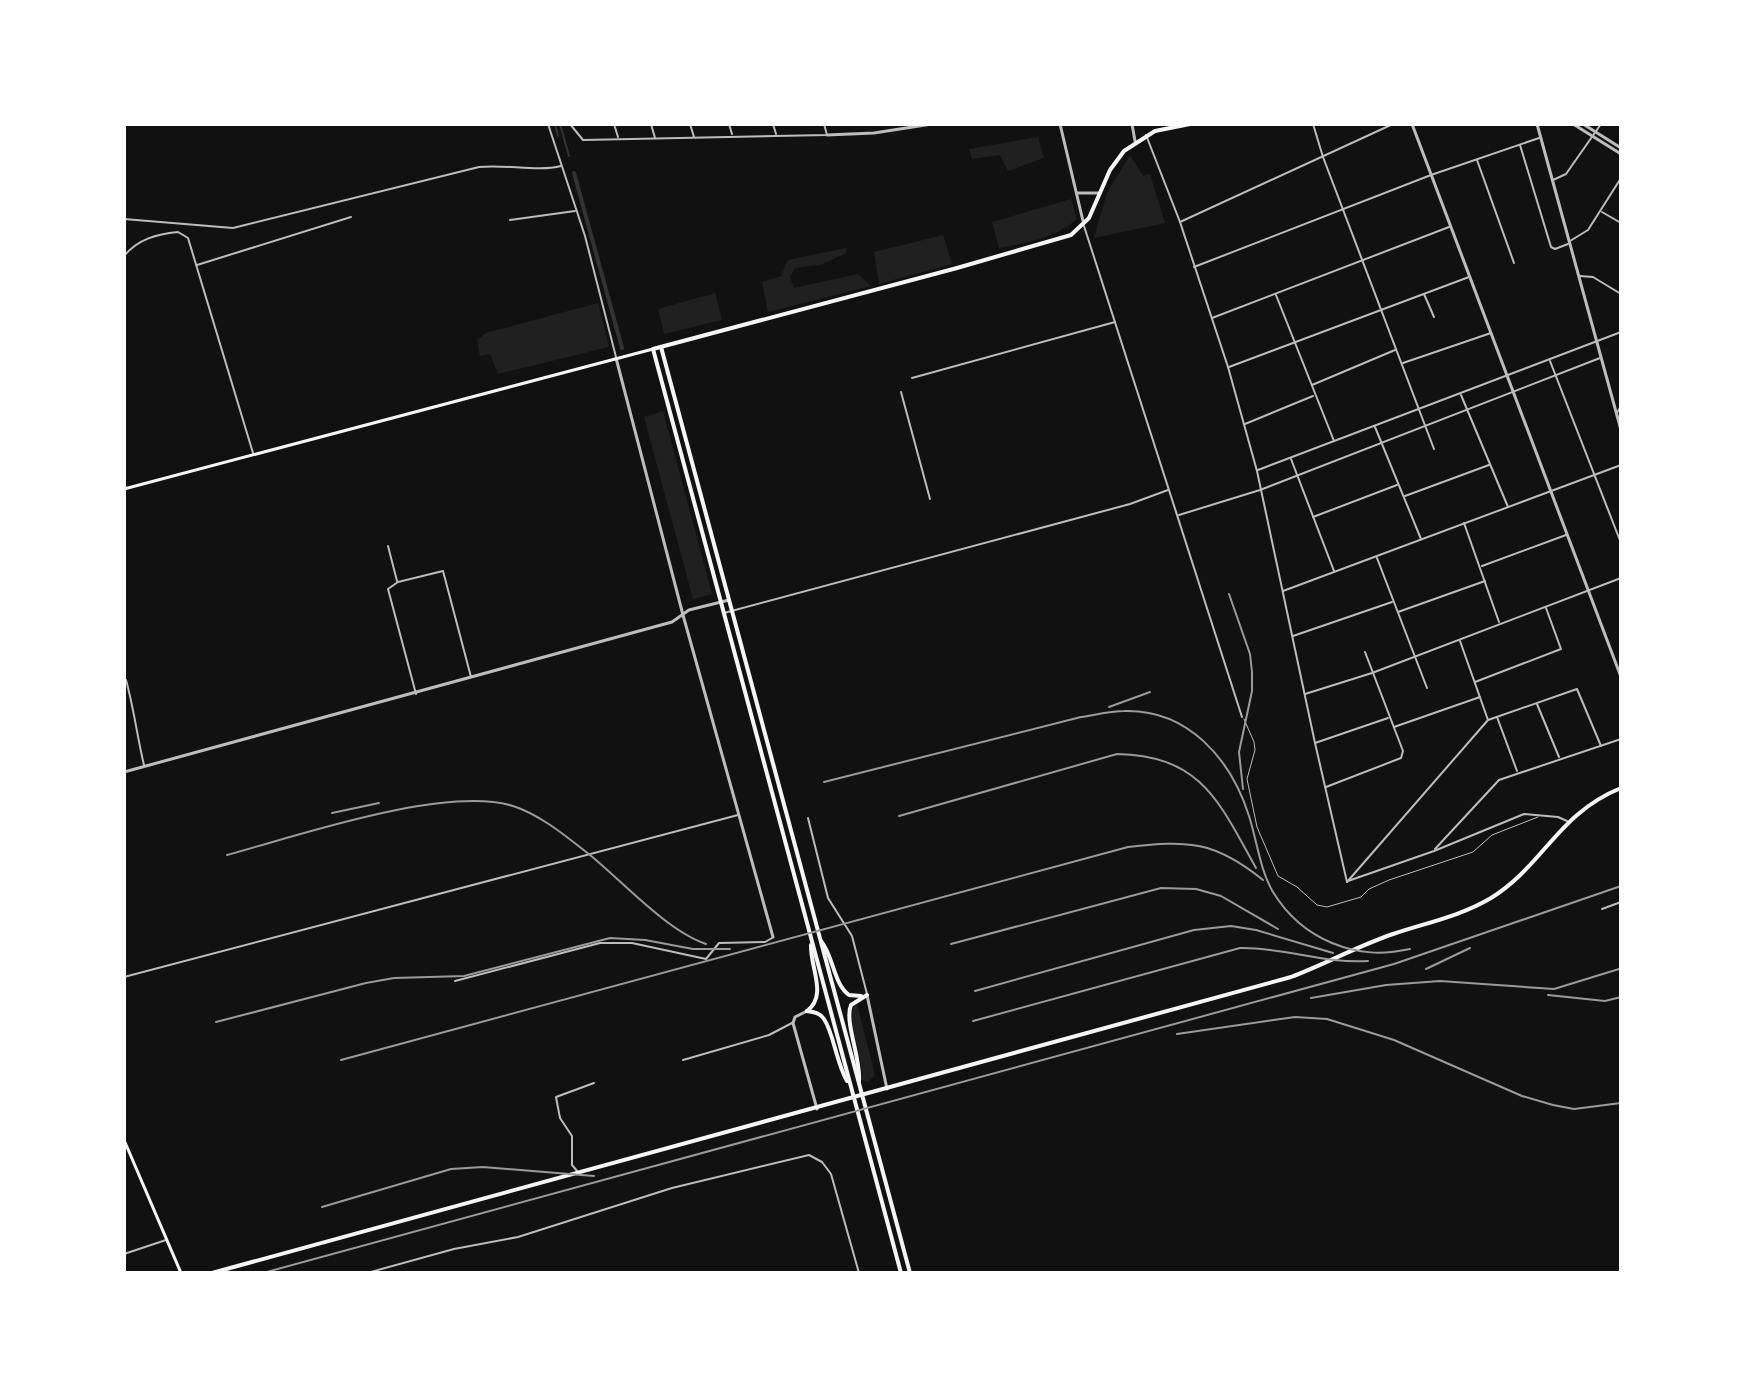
<svg xmlns="http://www.w3.org/2000/svg" width="1745" height="1397" font-family="Merriweather,serif">
  <style>
    .green { fill: #202020 }
    .lines { fill: none; stroke-linecap: round; stroke-linejoin: round }
    .stream { stroke: #333; stroke-width: 2 }
    .canal { stroke: #333; stroke-width: 4 }
    .service { stroke: #bcbcbc; stroke-width: 1 }
    .minor { stroke: #bcbcbc; stroke-width: 2 }
    .tertiary { stroke: #bcbcbc; stroke-width: 3 }
    .secondary { stroke: #f5f5f5; stroke-width: 3 }
    .primary { stroke: #f5f5f5; stroke-width: 4 }
    .rail { stroke: #9a9a9a; stroke-width: 2 }
  </style>
  <rect width="100%" height="100%" fill="#111"/>
  <g class="green">
    <polygon points="1038,137 1044,158 1008,171 1000,155 972,159 969,149"/>
    <polygon points="1130,155 1143,176 1150,174 1165,223 1094,238 1107,193"/>
    <path d="M1071,199L1077,219C1055,238 1027,243 999,248L992,222Z"/>
    <polygon points="943,235 952,264 879,284 874,252"/>
    <polygon points="846,248 847,253 820,265 795,268 790,277 794,288 858,274 871,286 768,312 762,282 781,276 788,260"/>
    <polygon points="715,293 722,320 664,334 658,309"/>
    <polygon points="598,303 609,347 498,374 490,354 480,356 477,340 486,333"/>
    <polygon points="663,411 712,594 693,599 644,417"/>
    <polygon points="857,1004 875,1075 868,1082 862,1080 861,1063 850,1014 853,1007"/>
  </g>
  <g class="lines">
    <g class="stream">
      <polyline points="555,124 558,136"/>
      <polyline points="560,124 569,156"/>
    </g>
    <polyline class="canal" points="574,173 622,348"/>
    <polyline class="service" points="1244,719 1254,742 1255,750 1247,779 1257,827 1278,876 1297,887 1317,905 1327,907 1361,897 1369,889 1389,880 1473,852 1492,835 1538,817"/>
    <g class="minor">
      <polyline points="548,124 585,236 616,357"/>
      <polyline points="570,124 583,140 827,135 824,124"/>
      <polyline points="614,124 618,137"/>
      <polyline points="651,124 655,138"/>
      <polyline points="690,124 694,137"/>
      <polyline points="729,124 732,134"/>
      <polyline points="773,124 776,134"/>
      <polyline points="1313,124 1323,157 1434,449"/>
      <polyline points="1146,135 1180,222 1228,367 1257,471 1315,743 1347,882"/>
      <polyline points="1520,145 1551,247 1555,249 1568,244"/>
      <polyline points="1477,160 1514,263"/>
      <polyline points="1553,180 1566,174 1601,124"/>
      <polyline points="1602,212 1621,223"/>
      <path d="M124,219L233,228L479,167C506,164 537,172 561,166"/>
      <polyline points="510,220 575,211"/>
      <polyline points="1180,222 1393,124"/>
      <polyline points="1084,226 1242,717"/>
      <polyline points="1570,241 1588,230 1621,178"/>
      <path d="M124,256C138,239 157,234 178,232L188,238L253,453"/>
      <polyline points="197,265 351,217"/>
      <polyline points="1194,267 1431,175 1539,138"/>
      <polyline points="1580,276 1593,277 1621,294"/>
      <polyline points="1424,294 1434,317"/>
      <polyline points="1276,295 1334,441"/>
      <polyline points="1212,318 1449,227"/>
      <polyline points="1550,361 1621,543"/>
      <polyline points="1403,363 1491,333"/>
      <polyline points="1229,367 1469,277"/>
      <polyline points="912,378 1115,322"/>
      <polyline points="1312,385 1395,350"/>
      <polyline points="901,392 930,499"/>
      <polyline points="1461,395 1508,507"/>
      <polyline points="1617,413 1621,406"/>
      <polyline points="1245,424 1313,396"/>
      <polyline points="1375,427 1421,539"/>
      <polyline points="1291,459 1334,571"/>
      <polyline points="1258,470 1621,332"/>
      <polyline points="1405,496 1489,465"/>
      <polyline points="1179,515 1260,490 1600,358"/>
      <polyline points="1313,517 1397,485"/>
      <polyline points="1464,523 1499,622"/>
      <polyline points="388,546 397,581"/>
      <polyline points="1377,558 1427,688"/>
      <polyline points="1482,566 1566,535"/>
      <polyline points="1283,591 1621,465"/>
      <polyline points="1398,612 1485,581"/>
      <polyline points="724,613 1130,504 1168,490"/>
      <polyline points="1293,636 1392,602"/>
      <polyline points="1460,641 1488,720"/>
      <path d="M124,680H126C134,709 137,736 144,765"/>
      <polyline points="1475,682 1561,649 1546,608"/>
      <polyline points="416,694 388,589 398,582 443,571 471,677"/>
      <polyline points="1305,694 1372,673 1621,578"/>
      <polyline points="1537,704 1559,757"/>
      <polyline points="1497,717 1517,771"/>
      <polyline points="1394,727 1480,697"/>
      <polyline points="1315,743 1388,718"/>
      <polyline points="1326,787 1401,758 1403,751 1365,652"/>
      <polyline points="808,818 828,898 852,936 867,994"/>
      <polyline points="1435,849 1499,780 1621,739"/>
      <polyline points="1348,881 1434,851 1524,814 1558,817 1567,821"/>
      <polyline points="1347,882 1488,720 1577,689 1601,746"/>
      <polyline points="1602,909 1621,902"/>
      <polyline points="124,977 738,815"/>
      <polyline points="455,981 600,943 632,943 706,959 719,943 765,942 772,938"/>
      <polyline points="683,1060 769,1035 792,1023"/>
      <polyline points="578,1172 572,1165 572,1136 560,1118 556,1097 594,1083"/>
      <polyline points="124,1254 166,1240"/>
      <polyline points="367,1273 454,1249 518,1237 672,1188 809,1155 822,1162 831,1174 859,1273"/>
    </g>
    <g class="tertiary">
      <polyline points="1060,124 1083,221"/>
      <polyline points="1132,124 1135,141"/>
      <polyline points="1412,124 1621,677"/>
      <polyline points="1537,124 1621,430"/>
      <polyline points="1573,124 1621,154"/>
      <polyline points="1583,124 1621,148"/>
      <polyline points="827,135 874,133 932,124"/>
      <polyline points="1077,193 1100,193"/>
      <polyline points="616,358 683,615 773,937"/>
      <polyline points="124,772 672,622 689,610 729,600"/>
      <polyline points="867,995 887,1089"/>
      <polyline points="807,1011 795,1017 793,1023 817,1109"/>
    </g>
    <g class="secondary">
      <polyline points="124,489 653,349"/>
      <polyline points="124,1140 181,1273"/>
    </g>
    <g class="primary">
      <polyline points="661,347 910,1273"/>
      <path d="M821,941C834,957 833,983 849,995L861,996"/>
      <path d="M807,1011C814,1012 820,1013 824,1019C834,1034 836,1062 847,1081"/>
      <path d="M807,1011C828,995 810,968 811,945"/>
      <path d="M859,1081C861,1058 844,1021 851,1005L867,995"/>
      <path d="M212,1273L1291,977C1325,964 1358,946 1393,934C1426,923 1461,916 1491,898C1544,865 1557,814 1621,788"/>
      <polyline points="901,1273 653,349 957,268 1071,235 1089,218 1110,170 1124,151 1155,131 1190,124"/>
    </g>
    <g class="rail">
      <polyline points="1229,594 1250,654 1252,672 1252,691 1239,752 1243,789"/>
      <polyline points="1109,707 1150,692"/>
      <path d="M824,782L1081,717C1095,715 1110,711 1124,711C1188,709 1231,759 1249,816C1257,841 1260,870 1273,892C1287,915 1308,933 1332,943C1359,954 1382,955 1410,949"/>
      <polyline points="332,813 379,803"/>
      <path d="M899,816L1117,754C1202,756 1219,802 1256,868"/>
      <path d="M227,855C297,836 445,785 513,806C541,815 567,837 590,855C622,881 667,931 706,944"/>
      <polyline points="951,944 1161,888 1196,889 1221,896 1278,929"/>
      <polyline points="1426,969 1470,948"/>
      <polyline points="975,991 1194,930 1231,926 1256,930 1333,953"/>
      <polyline points="1548,995 1605,1001 1621,997"/>
      <polyline points="1311,998 1386,985 1440,981 1554,989 1619,969"/>
      <path d="M973,1021L1240,948C1284,947 1324,964 1368,961"/>
      <polyline points="216,1022 366,983 394,978 464,976 610,938 645,940 693,949 730,949"/>
      <polyline points="1177,1034 1295,1017 1327,1019 1394,1040 1522,1096 1553,1105 1574,1109 1621,1103"/>
      <path d="M341,1060L1128,847C1188,840 1215,841 1263,880"/>
      <polyline points="322,1207 451,1169 483,1167 594,1176"/>
      <polyline points="263,1273 1394,964 1621,886"/>
    </g>
  </g>
  <rect width="1745" height="1397" fill="none" stroke="#ffffff" stroke-width="252"/>
</svg>
